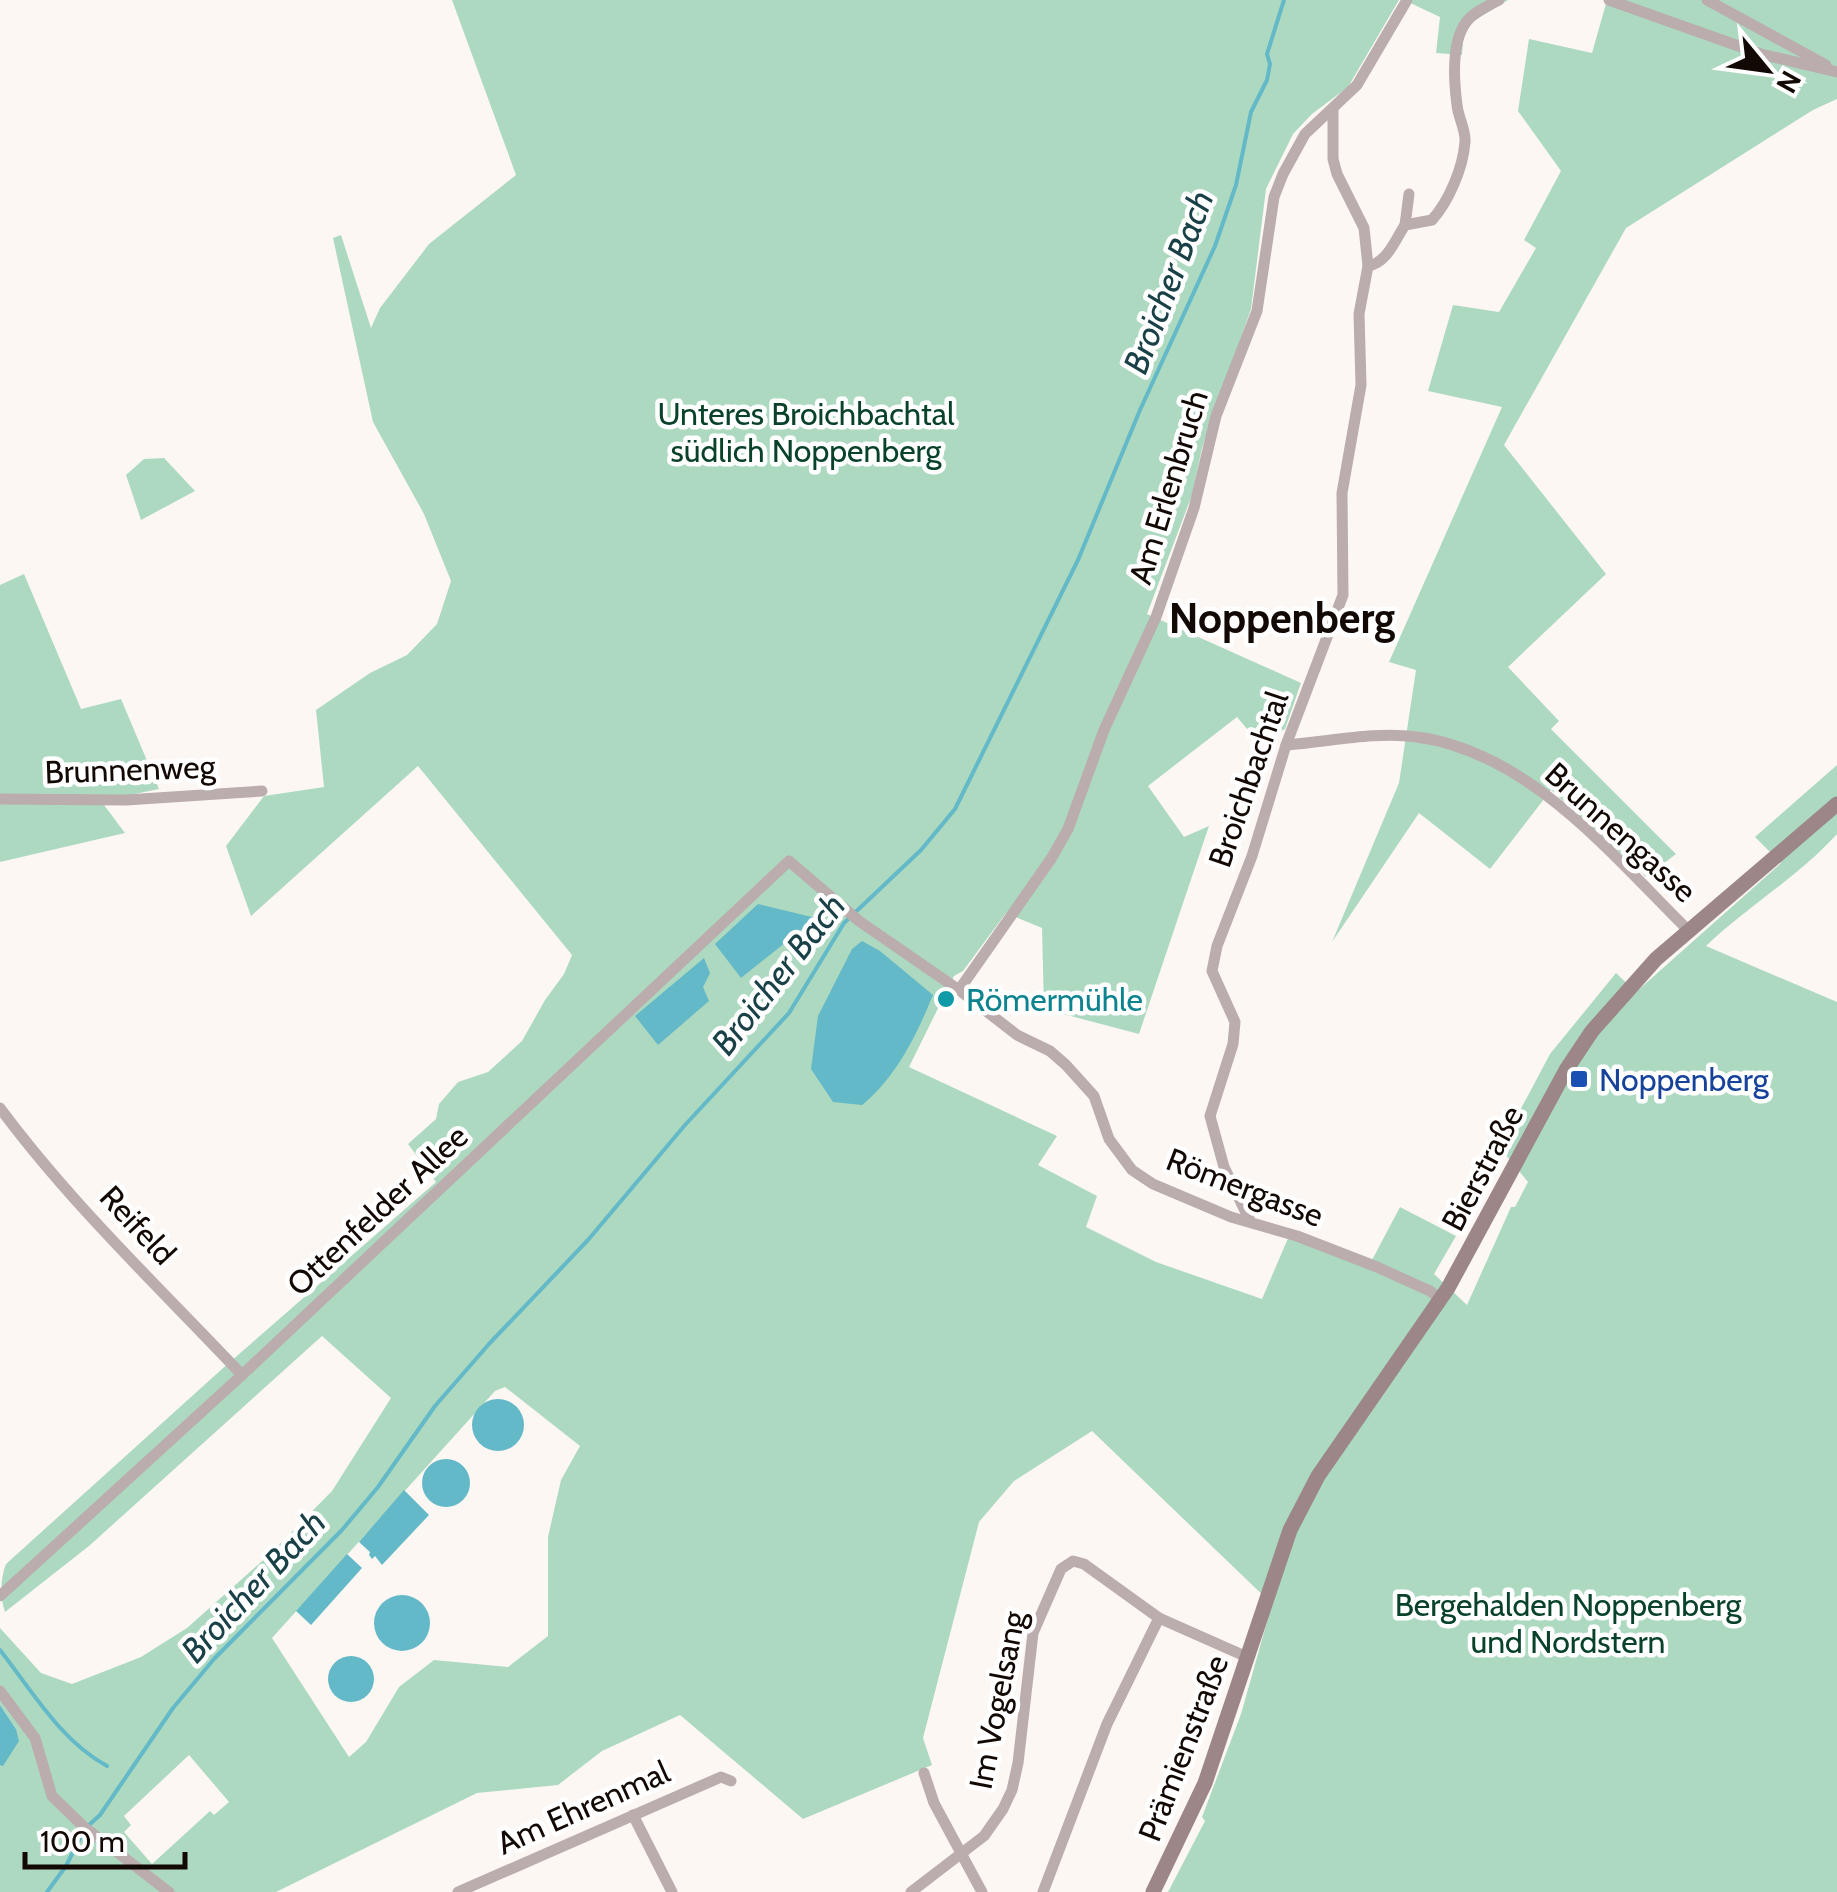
<svg xmlns="http://www.w3.org/2000/svg" width="1837" height="1892" font-family="Cabin,sans-serif">
  <style>
    .green { fill: #add9c1; fill-rule: evenodd }
    .water { fill: #63b9c7 }
    .lines { fill: none; stroke-linecap: round; stroke-linejoin: round }
    .stream { stroke: #63b9c7; stroke-width: 4 }
    .minor { stroke: #bbacad; stroke-width: 11 }
    .secondary { stroke: #9c8688; stroke-width: 15 }
    .culture-dot { fill: #0f9aa8; stroke: #fff; stroke-width: 4 }
    .transit-dot { fill: #1a4fb4; stroke: #fff; stroke-width: 4 }
    .labels { text-anchor: middle; dominant-baseline: central; stroke-width: 9; stroke-linejoin: round; paint-order: stroke }
    .park-label { font-size: 32px; fill: #09422b; stroke: #fff }
    .street-label { font-size: 32px; fill: #120905; stroke: #fff }
    .culture-label { font-size: 32px; fill: #0d838f; stroke: #fff; text-anchor: start }
    .transit-label { font-size: 32px; fill: #164399; stroke: #fff; text-anchor: start }
    .water-label { font-size: 35px; font-style: italic; fill: #194147; stroke: #fff }
    .district-label { font-size: 42px; font-weight: bold; fill: #120905; stroke: #fff }
  </style>
  <rect width="100%" height="100%" fill="#fdf7f4"/>
  <g class="green">
    <path d="M452,0H1399L1348,87L1312,114L1293,134L1266,189L1251,309L1202,448L1192,495L1147,614L1301,683L1285,729L1259,743L1237,717L1148,786L1184,837L1209,826L1139,1034L1044,1009L1042,928L1006,913L963,971L954,976L909,1067L1057,1136L1038,1165L1097,1196L1086,1227L1156,1262L1262,1299L1292,1229L1372,1260L1400,1207L1456,1236L1434,1274L1467,1305L1511,1207H1515L1528,1182L1500,1148L1550,1054L1616,973L1636,992L1781,863L1755,837L1837,765V834C1798,877 1748,906 1706,946L1837,1002V1892H1168L1205,1821L1202,1817L1241,1714L1272,1604L1092,1431L1014,1481L979,1522L923,1738L932,1765L803,1819L680,1715L602,1751L558,1785L477,1793L276,1892H0V1765H3L16,1729L0,1705V1628L41,1673L72,1684L141,1657L187,1628L269,1555L332,1491L391,1398L322,1336L89,1546L5,1612C0,1598 0,1579 6,1564L222,1369L436,1182L408,1144L436,1119L439,1104L458,1082L488,1072L522,1041L545,1000L564,974L572,955L418,766L251,916L226,846L264,796L324,787L316,710L370,673L407,655L437,624L451,581L424,514L373,422L333,238L341,235L371,328L380,308L429,244L516,175ZM505,1387L580,1446L561,1480L548,1537V1636L508,1667L434,1660L399,1687L366,1742L349,1757L272,1638L495,1391ZM189,1755L229,1802L214,1815L210,1811L152,1864L124,1832L131,1825L124,1816Z"/>
    <polygon points="1404,0 1508,0 1464,27 1462,55 1436,53 1440,17"/>
    <polygon points="1607,0 1837,0 1837,99 1813,110 1626,228 1504,445 1606,574 1508,667 1559,721 1551,729 1676,854 1646,877 1551,790 1490,869 1419,813 1332,942 1399,783 1416,670 1389,662 1502,407 1428,391 1453,305 1499,312 1536,248 1524,240 1561,171 1518,111 1529,39 1592,53"/>
    <polygon points="164,458 195,491 141,520 126,475 144,459"/>
    <polygon points="24,574 81,709 121,699 159,789 101,801 125,833 0,862 0,585"/>
  </g>
  <g class="water">
    <polygon points="758,904 816,918 741,978 715,944"/>
    <path d="M862,941L880,951L933,995C916,1036 897,1076 862,1105L833,1102L811,1069L818,1016L852,949Z"/>
    <polygon points="704,958 710,973 703,987 709,1001 658,1045 635,1016"/>
    <circle cx="498" cy="1425" r="26"/>
    <circle cx="446" cy="1483" r="24"/>
    <polygon points="404,1490 429,1515 382,1565 375,1556 372,1559 369,1555 370,1552 359,1542"/>
    <polygon points="347,1554 362,1568 311,1625 296,1611"/>
    <circle cx="402" cy="1623" r="28"/>
    <circle cx="351" cy="1679" r="23"/>
    <polygon points="0,1705 16,1729 19,1741 3,1766 0,1765"/>
  </g>
  <g class="lines">
    <g class="stream">
      <path d="M0,1650C32,1691 61,1741 107,1766"/>
      <polyline points="89,1825 100,1815 173,1708 214,1659 342,1530 378,1487 435,1406 489,1344 588,1240 685,1125 789,1013 844,923 921,850 955,809 1078,560 1140,410 1215,246 1236,185 1251,112 1267,80 1270,64 1267,54 1284,0"/>
      <polyline points="47,1892 66,1866 83,1832"/>
    </g>
    <g class="minor">
      <polyline points="1609,0 1761,54 1837,72"/>
      <polyline points="1707,0 1826,65"/>
      <polyline points="1405,225 1409,194"/>
      <path d="M1368,266C1387,263 1395,240 1405,225L1432,220C1449,201 1463,168 1465,142C1466,130 1458,117 1457,105C1454,82 1451,41 1467,21C1474,12 1488,6 1499,0"/>
      <path d="M1286,745C1329,742 1374,731 1417,737C1529,752 1612,855 1688,930"/>
      <polyline points="0,799 126,800 262,791"/>
      <polyline points="959,990 1051,859 1068,829 1104,730 1156,617 1194,508 1216,416 1257,311 1274,197 1283,174 1305,134 1357,85 1407,0"/>
      <path d="M0,1108C72,1205 160,1288 242,1375"/>
      <polyline points="1250,1221 1224,1167 1210,1116 1233,1044 1235,1022 1212,971 1217,946 1252,856 1286,745 1343,595 1342,493 1361,385 1359,314 1368,266 1364,228 1337,174 1333,159 1333,111"/>
      <polyline points="0,1596 242,1375 789,861 859,921 959,990 1017,1035 1050,1051 1066,1065 1094,1096 1109,1139 1132,1170 1153,1184 1231,1217 1297,1236 1377,1267 1430,1291 1440,1299"/>
      <polyline points="0,1691 35,1738 52,1796 83,1826 169,1892"/>
      <polyline points="924,1773 934,1803 982,1892"/>
      <polyline points="633,1815 672,1892"/>
      <polyline points="458,1892 721,1777 731,1781"/>
      <polyline points="911,1892 984,1836 1003,1809 1012,1790 1018,1763 1033,1633 1061,1569 1073,1561 1084,1564 1159,1618 1247,1657"/>
      <polyline points="1043,1892 1107,1724 1159,1618"/>
    </g>
    <polyline class="secondary" points="1153,1892 1205,1783 1290,1530 1318,1476 1448,1288 1566,1070 1592,1031 1656,959 1837,804"/>
  </g>
  <circle class="culture-dot" cx="946" cy="999" r="10"/>
  <rect class="transit-dot" x="1569" y="1069" width="20" height="20" rx="5"/>
  <g class="labels">
    <g class="park-label">
      <text x="806" y="413">Unteres Broichbachtal<tspan x="806" dy="37">südlich Noppenberg</tspan></text>
      <text x="1568" y="1604">Bergehalden Noppenberg<tspan x="1568" dy="37">und Nordstern</tspan></text>
    </g>
    <g class="street-label">
      <text transform="translate(1168 487) rotate(-73)">Am Erlenbruch</text>
      <text transform="translate(130 769) rotate(-2)">Brunnenweg</text>
      <text transform="translate(1248 779) rotate(-71)">Broichbachtal</text>
      <text transform="translate(1621 832) rotate(42)">Brunnengasse</text>
      <text transform="translate(1482 1168) rotate(-62)">Bierstraße</text>
      <text transform="translate(1245 1187) rotate(21)">Römergasse</text>
      <text transform="translate(377 1210) rotate(-43)">Ottenfelder Allee</text>
      <text transform="translate(138 1225) rotate(47)">Reifeld</text>
      <text transform="translate(997 1700) rotate(-79)">Im Vogelsang</text>
      <text transform="translate(1183 1748) rotate(-69)">Prämienstraße</text>
      <text transform="translate(583 1807) rotate(-24)">Am Ehrenmal</text>
    </g>
    <g class="culture-label">
      <text x="966" y="999">Römermühle</text>
    </g>
    <g class="transit-label">
      <text x="1599" y="1079">Noppenberg</text>
    </g>
    <g class="water-label">
      <text transform="translate(1168 282) rotate(-69)">Broicher Bach</text>
      <text transform="translate(778 974) rotate(-52)">Broicher Bach</text>
      <text transform="translate(253 1586) rotate(-47)">Broicher Bach</text>
    </g>
    <g class="district-label">
      <text x="1282" y="618">Noppenberg</text>
    </g>
  </g>
  <g transform="translate(1767 70) rotate(119)" stroke="#ffffff" stroke-width="8" paint-order="stroke">
  <path d="M0-8L18 38L0 25L-18 38Z" fill="#120905"/>
  <text y="-15" font-size="28" font-weight="bold" text-anchor="middle" fill="#120905">N</text>
  </g>
  <path d="M25 1852v15h160v-15" fill="none" stroke="#120905" stroke-width="5"/>
  <text x="40" y="1852" font-size="30" fill="#120905" stroke="#ffffff" stroke-width="8" paint-order="stroke">100 m</text>
</svg>
